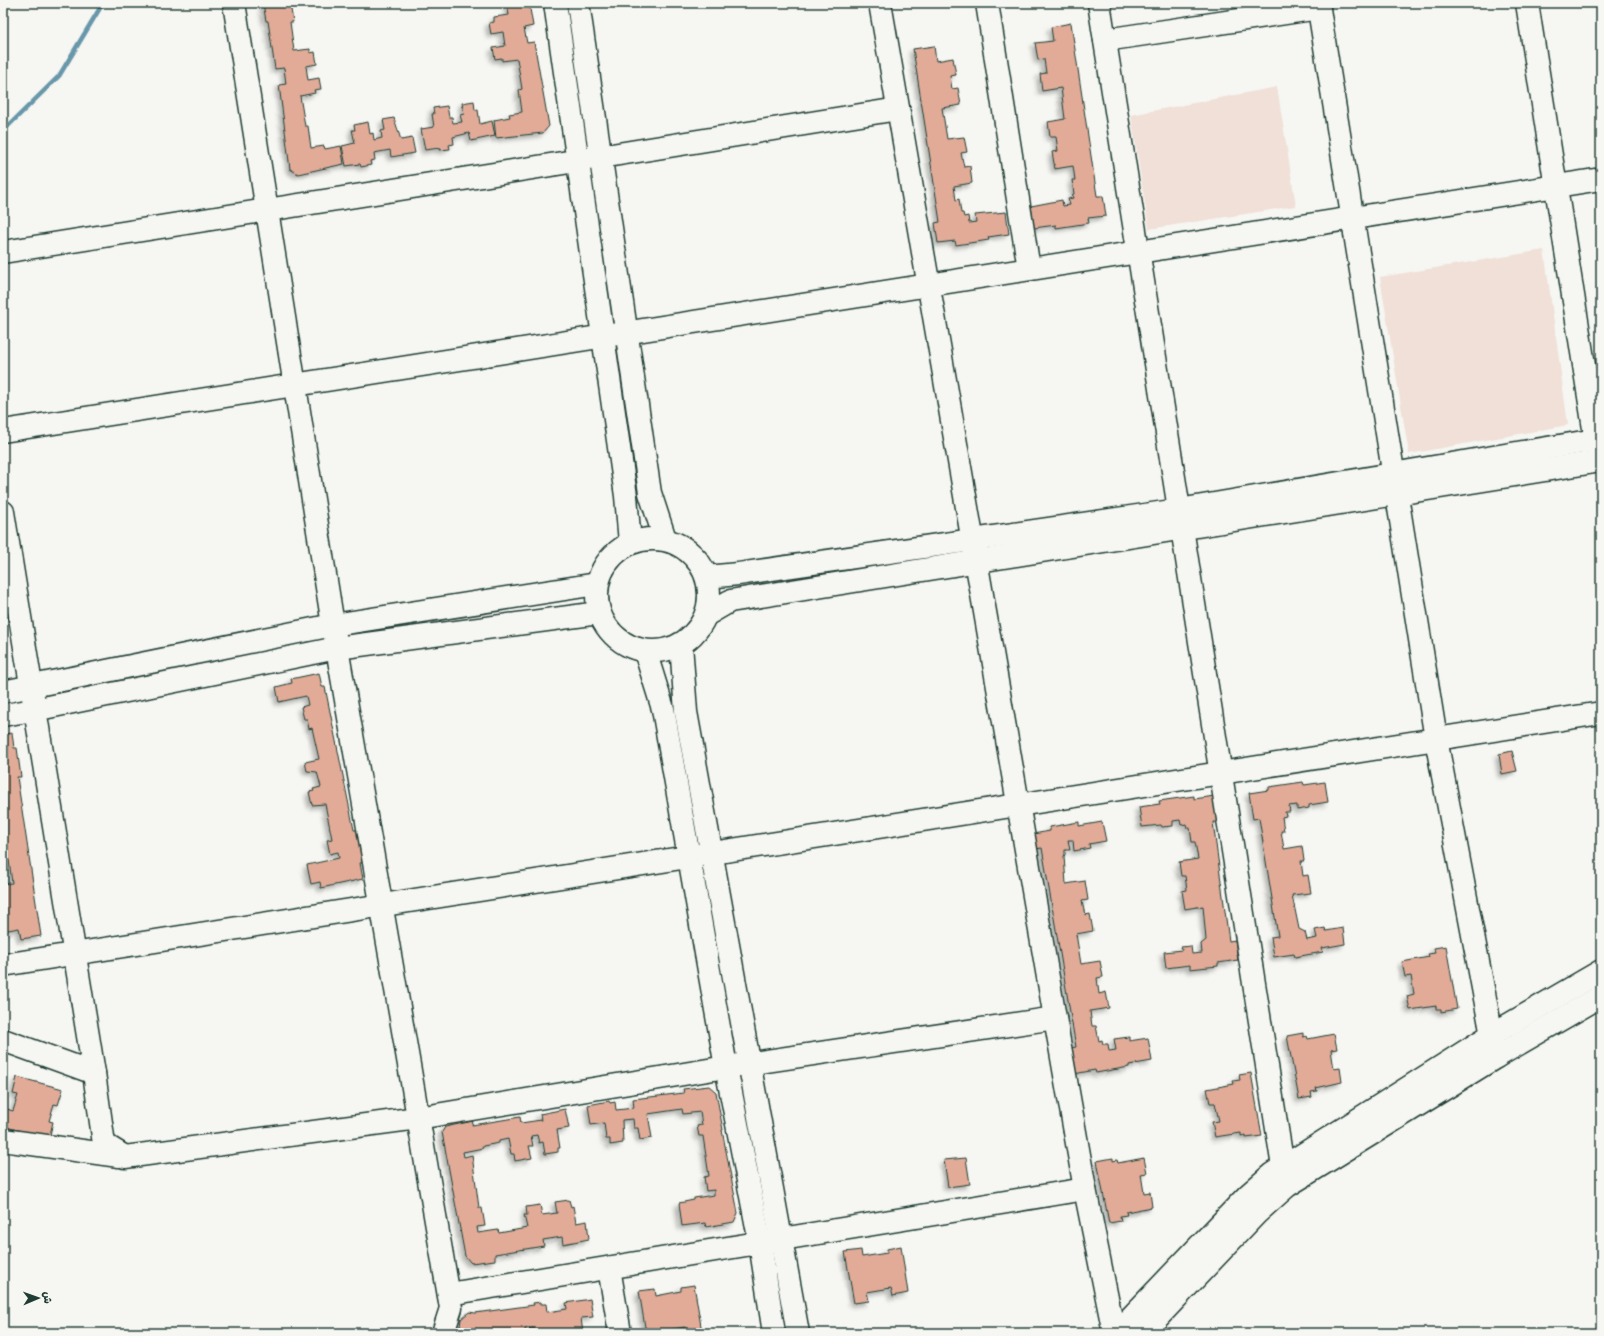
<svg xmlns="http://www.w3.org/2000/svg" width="1604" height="1336" font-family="'Architects Daughter','Playpen Sans Arabic',sans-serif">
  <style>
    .built { fill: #f0e0d7 }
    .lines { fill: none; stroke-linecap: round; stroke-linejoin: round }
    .stream { stroke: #6897aa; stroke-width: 4.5 }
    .building { fill: #e1ab97; stroke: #1f3d34; filter: url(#shadow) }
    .minor-casing { stroke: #1f3d34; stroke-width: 25 }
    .minor { stroke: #f6f6f2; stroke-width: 22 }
  </style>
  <defs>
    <filter id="shadow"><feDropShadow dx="-3.5" dy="3.5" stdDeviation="2" flood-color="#0004"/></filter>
  </defs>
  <rect width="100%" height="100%" fill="#f6f6f2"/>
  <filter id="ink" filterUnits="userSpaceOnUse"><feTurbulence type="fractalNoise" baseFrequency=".025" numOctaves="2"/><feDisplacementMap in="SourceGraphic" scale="8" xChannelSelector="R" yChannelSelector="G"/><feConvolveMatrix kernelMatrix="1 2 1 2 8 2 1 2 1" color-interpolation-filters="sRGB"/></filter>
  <g filter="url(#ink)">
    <g class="built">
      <polygon points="1277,87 1296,206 1149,229 1131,115"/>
      <polygon points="1544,250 1568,425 1409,454 1380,277"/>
    </g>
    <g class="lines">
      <polyline class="stream" points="3,131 59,76 103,3"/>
    </g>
    <g class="building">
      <polygon points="263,3 290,3 293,22 290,22 294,51 310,49 310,53 315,52 317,64 306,66 308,80 319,78 321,89 314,90 315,93 300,96 305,126 308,126 311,148 324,146 325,149 341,146 344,164 298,174 290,169 279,85 286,84 284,68 275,69 268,21 266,21"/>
      <polygon points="507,3 529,3 533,26 524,28 527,43 534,42 549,126 543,133 496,138 494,120 510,117 509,114 522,112 519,90 522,89 517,59 502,61 502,58 495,59 493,48 505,46 503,32 491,34 489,23 494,22 494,17 509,15"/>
      <polygon points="1071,23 1097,196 1103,196 1106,216 1088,218 1089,223 1056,228 1056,225 1034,228 1031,206 1062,200 1063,206 1070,205 1068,199 1073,198 1072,195 1074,194 1072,180 1075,180 1073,166 1055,169 1052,152 1058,151 1056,137 1050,137 1048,122 1065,119 1061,88 1042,91 1040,74 1046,73 1044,59 1038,60 1035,43 1053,41 1051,27"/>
      <polygon points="934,46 936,61 953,58 956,75 950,76 952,89 958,88 961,105 942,108 947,139 964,137 967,152 961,153 964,167 970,166 972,183 954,186 956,200 959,199 961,213 963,213 964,217 968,216 969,223 976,222 975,215 1006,212 1009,234 988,237 989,240 956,245 955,241 938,243 935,223 940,222 913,49"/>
      <polygon points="474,101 475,110 478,110 480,124 492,121 495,136 471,141 469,133 453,137 454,144 449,145 450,149 440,150 440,148 425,150 421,129 434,127 432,114 434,114 433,108 447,106 449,117 452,117 453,123 462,122 460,115 464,114 462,103"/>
      <polygon points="394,118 401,140 412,138 415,153 391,157 390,150 374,153 375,160 370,161 371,165 361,167 360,164 346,166 342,146 355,143 352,130 355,130 354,125 368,122 370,134 373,133 374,140 382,138 381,131 385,130 383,120"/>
      <polygon points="319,673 322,687 325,687 354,830 358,830 365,862 360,863 363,879 321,888 320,882 311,884 307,865 339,858 338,852 330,854 327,840 332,839 325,804 312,805 309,792 314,791 313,789 321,787 317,772 307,771 305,762 319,759 312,728 309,729 307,719 304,719 301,707 308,705 306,696 279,702 276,687 292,683 291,679"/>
      <polygon points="12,733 14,748 17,748 21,777 17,777 41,936 21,939 19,928 3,931 3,916 6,916 3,901 3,884 12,883 9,860 3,858 3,734"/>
      <polygon points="1512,751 1517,771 1502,774 1499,754"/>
      <polygon points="1303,782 1304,785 1325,782 1328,802 1309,805 1309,808 1297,810 1297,805 1289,806 1290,812 1285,812 1286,816 1282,817 1284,831 1281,831 1284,849 1302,846 1304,861 1301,861 1303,876 1308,875 1311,893 1292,895 1299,929 1305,932 1307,940 1317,938 1315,930 1325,928 1326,931 1343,928 1345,944 1322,948 1323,952 1295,957 1294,954 1274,957 1271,937 1278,936 1259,818 1253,819 1249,793 1269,790 1269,787"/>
      <polygon points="1194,796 1194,799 1215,796 1218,822 1213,822 1229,941 1235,940 1238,960 1218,963 1218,966 1190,969 1190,965 1166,968 1164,952 1182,950 1181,947 1191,946 1192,954 1202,953 1201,944 1206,940 1203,906 1185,909 1182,891 1187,890 1185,876 1181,876 1179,862 1198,859 1195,842 1192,842 1190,828 1187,828 1186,824 1181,825 1180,820 1173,821 1173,826 1162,827 1161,825 1142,827 1139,807 1160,804 1159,801"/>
      <polygon points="1079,822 1079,826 1102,822 1106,841 1089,844 1090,848 1074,851 1073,840 1068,840 1070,850 1065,850 1065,855 1064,856 1066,884 1085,881 1088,900 1082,901 1085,915 1090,914 1093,931 1076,934 1081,964 1100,961 1103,977 1097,978 1099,994 1106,992 1109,1008 1090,1011 1092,1026 1096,1026 1099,1041 1102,1040 1103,1044 1108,1044 1109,1051 1116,1050 1114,1039 1129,1037 1129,1041 1148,1038 1152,1061 1129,1065 1129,1067 1096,1073 1095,1070 1074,1074 1070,1048 1076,1047 1042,848 1035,849 1033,834 1050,831 1050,827"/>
      <polygon points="1446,946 1457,1009 1441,1012 1441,1009 1436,1009 1436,1006 1410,1010 1407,996 1414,994 1411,976 1405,977 1402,962 1429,957 1428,954 1435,953 1434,948"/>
      <polygon points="1303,1033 1303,1037 1307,1036 1308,1039 1334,1034 1337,1049 1331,1050 1334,1069 1340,1068 1342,1082 1316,1088 1317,1091 1311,1092 1312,1097 1299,1099 1287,1036"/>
      <polygon points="1251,1073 1262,1136 1246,1138 1246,1135 1241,1136 1241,1133 1215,1137 1212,1122 1219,1121 1215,1103 1210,1103 1207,1089 1234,1084 1233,1081 1240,1080 1239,1075"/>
      <polygon points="17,1077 63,1089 58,1105 54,1104 49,1121 53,1122 49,1139 3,1126 7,1109 13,1111 18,1095 13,1094"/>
      <polygon points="709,1086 716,1092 723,1130 722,1130 738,1213 734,1222 706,1227 705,1223 682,1226 679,1203 694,1200 694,1198 714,1195 714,1190 706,1191 704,1177 709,1176 703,1136 699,1136 697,1126 702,1125 700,1112 683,1114 682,1109 648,1114 652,1138 640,1140 638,1128 634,1128 633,1119 622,1120 623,1143 610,1145 610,1139 606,1139 604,1123 591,1125 588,1105 609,1101 610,1103 615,1102 616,1110 634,1108 633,1099 684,1093 683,1089"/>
      <polygon points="565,1109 569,1128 557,1130 560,1148 558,1148 558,1152 545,1154 543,1142 539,1143 537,1135 531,1136 533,1146 529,1146 532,1158 515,1161 514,1154 511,1154 508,1139 499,1141 499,1143 483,1146 483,1148 463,1152 464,1157 472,1155 479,1208 482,1208 485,1226 477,1227 478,1233 498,1230 499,1233 527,1228 524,1215 527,1215 526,1207 540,1205 542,1215 557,1213 555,1202 569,1200 571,1207 573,1206 576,1223 587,1221 589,1239 563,1244 562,1237 543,1240 544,1246 495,1254 495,1260 471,1263 465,1256 442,1132 445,1127 473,1121 472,1125 520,1117 521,1123 541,1120 540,1114"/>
      <polygon points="966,1158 970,1184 948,1187 944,1160"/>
      <polygon points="1113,1158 1113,1161 1117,1160 1118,1163 1144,1158 1147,1173 1141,1174 1144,1193 1150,1192 1152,1207 1126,1212 1127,1215 1120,1216 1121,1221 1109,1223 1097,1161"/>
      <polygon points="901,1246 908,1293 893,1296 891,1288 867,1292 869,1301 854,1303 845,1252 861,1250 862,1257 887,1253 887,1249"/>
      <polygon points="694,1285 702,1332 686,1333 685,1327 661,1331 662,1333 646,1333 639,1291 655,1289 656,1296 681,1291 681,1287"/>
      <polygon points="590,1299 593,1317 581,1318 583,1333 570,1333 570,1331 535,1333 534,1328 525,1329 525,1333 459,1333 461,1319 469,1312 475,1313 534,1305 533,1303 541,1302 541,1304 546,1304 547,1312 567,1309 566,1303"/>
    </g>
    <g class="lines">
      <defs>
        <g id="minor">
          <polyline points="234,3 333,625 451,1308 443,1333"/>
          <polyline points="555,3 626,496 630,543"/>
          <polyline points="578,3 650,493 665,539"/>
          <polyline points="880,3 1055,1018 1085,1189 1114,1333"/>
          <polyline points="987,3 1029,269"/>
          <polyline points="1099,3 1283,1167 1287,1186"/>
          <polyline points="1318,3 1436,739 1496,1057"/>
          <polyline points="1527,3 1598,454"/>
          <polyline points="1105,40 1319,8"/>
          <path d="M3,252C301,204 600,158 898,109"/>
          <polyline points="3,431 1601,179"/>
          <polyline points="3,512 94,1073 104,1144 125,1157 418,1118 726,1067 1055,1018"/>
          <circle cx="653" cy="595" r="56"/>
          <polyline points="707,577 738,574 1179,510 1601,439"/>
          <polyline points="706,615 730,601 1601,461"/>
          <polyline points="681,644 686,712 798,1333"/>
          <polyline points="645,651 663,709 726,1067 760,1243 774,1333"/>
          <polyline points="3,692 333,625 597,584"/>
          <polyline points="3,715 34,710 337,648 599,613"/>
          <polyline points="3,965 1601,713"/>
          <polyline points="3,1040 94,1073"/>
          <polyline points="3,1140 119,1156"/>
          <polyline points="609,1268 620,1333"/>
          <polyline points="449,1294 1085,1189"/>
          <polyline points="1116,1333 1248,1195 1272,1174 1491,1035 1601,971"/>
          <polyline points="1143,1333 1257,1213 1287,1186 1496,1057 1601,996"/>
        </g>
      </defs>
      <use href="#minor" class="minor-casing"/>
      <use href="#minor" class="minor"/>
    </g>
  </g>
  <rect width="1604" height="1336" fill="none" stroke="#f6f6f2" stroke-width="16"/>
  <rect x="8" y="8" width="1588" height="1320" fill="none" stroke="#1f3d34" stroke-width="1.5" filter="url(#ink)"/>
  <g transform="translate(38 1298) rotate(88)" stroke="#f6f6f2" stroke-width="3" paint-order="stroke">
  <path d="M0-3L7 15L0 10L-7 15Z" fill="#1f3d34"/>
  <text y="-6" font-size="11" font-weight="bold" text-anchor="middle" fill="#1f3d34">ش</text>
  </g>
</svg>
